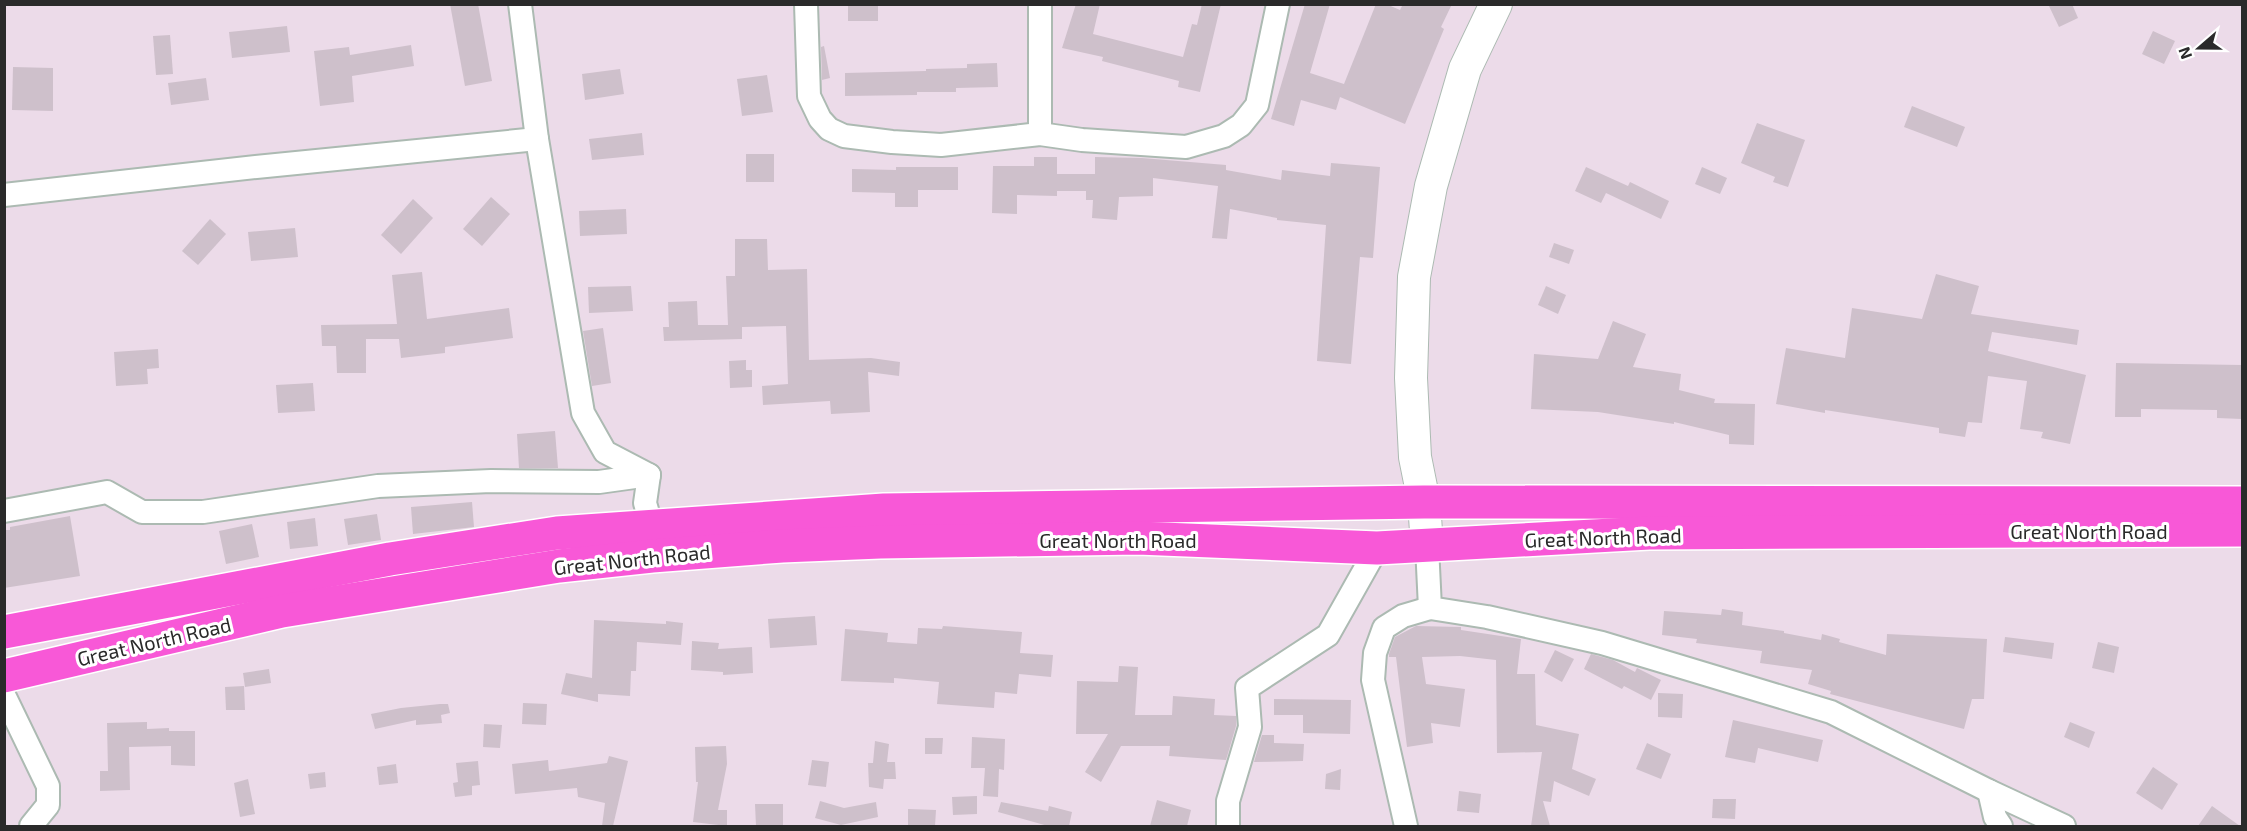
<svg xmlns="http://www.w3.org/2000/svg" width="2247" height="831" font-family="'Exo 2',sans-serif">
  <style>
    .building { fill: #cec0cb }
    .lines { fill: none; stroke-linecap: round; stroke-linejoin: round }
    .minor-casing { stroke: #acbab2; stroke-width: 26 }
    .secondary-casing { stroke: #acbab2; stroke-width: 34 }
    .trunk-casing { stroke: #fff; stroke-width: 36 }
    .minor { stroke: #fff; stroke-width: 22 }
    .secondary { stroke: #fff; stroke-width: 32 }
    .trunk { stroke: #f858d7; stroke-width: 33 }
    .labels { text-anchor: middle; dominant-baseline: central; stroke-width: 6; stroke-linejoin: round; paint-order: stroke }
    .street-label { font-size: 20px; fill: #2a2a2a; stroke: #fff }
  </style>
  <rect width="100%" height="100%" fill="#ecdbe9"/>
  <g class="building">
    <polygon points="450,4 478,4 492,81 465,86"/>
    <rect x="848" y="4" width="30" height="17"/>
    <polygon points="1076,4 1100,4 1093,34 1183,57 1192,24 1197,25 1202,4 1221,4 1200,92 1178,87 1179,81 1102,61 1103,57 1062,48"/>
    <polygon points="1305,4 1330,4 1310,73 1344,84 1376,4 1386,4 1400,10 1403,4 1452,4 1441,27 1444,29 1405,124 1340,97 1336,110 1301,100 1294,126 1271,119"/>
    <polygon points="2048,4 2072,4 2078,18 2059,27"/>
    <polygon points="287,26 290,52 232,58 229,32"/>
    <polygon points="2153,31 2175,41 2164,64 2142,54"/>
    <polygon points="170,35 173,74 156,75 153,36"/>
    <polygon points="411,45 414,66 352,76 354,102 320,106 314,51 349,47 350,55"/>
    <polygon points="824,46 830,78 822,80 821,47"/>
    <polygon points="997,63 998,87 956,88 956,92 917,92 917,95 845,96 845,73 926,71 926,69 967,68 967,64"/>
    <polygon points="13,67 53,68 53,111 12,110"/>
    <polygon points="620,69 624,94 585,100 582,74"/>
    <polygon points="767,75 773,112 742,116 737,79"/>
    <polygon points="206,78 209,100 171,105 168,83"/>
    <polygon points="1912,106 1965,127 1957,147 1904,127"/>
    <polygon points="1757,123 1805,140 1788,187 1773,182 1775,177 1741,163"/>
    <polygon points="642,133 644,155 592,160 589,139"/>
    <rect x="746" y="154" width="28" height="28"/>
    <polygon points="1034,157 1057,157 1057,174 1095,174 1095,157 1142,158 1226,165 1226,170 1281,180 1282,170 1330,176 1331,163 1380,167 1373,258 1360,257 1351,364 1317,361 1326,225 1277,220 1277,218 1230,209 1227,239 1212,238 1218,186 1153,178 1153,196 1119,197 1117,220 1092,218 1093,200 1086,200 1086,191 1057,191 1057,196 1017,195 1017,214 992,213 993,166 1034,166"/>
    <polygon points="896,167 958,167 958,190 918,190 918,207 895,207 895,193 852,192 852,169 896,170"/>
    <polygon points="1586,167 1628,186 1630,182 1669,201 1661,219 1606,193 1601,203 1575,191"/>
    <polygon points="1702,167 1727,178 1720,194 1695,184"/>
    <polygon points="491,197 510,214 482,246 463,229"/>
    <polygon points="413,199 433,218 401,254 381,235"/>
    <polygon points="626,209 627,234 580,236 579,211"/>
    <polygon points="210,219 226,234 198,265 182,251"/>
    <polygon points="295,228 298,257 251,261 248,232"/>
    <polygon points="735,239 767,239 768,270 807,269 809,360 871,358 900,362 899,376 868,372 870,412 831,414 830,401 763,405 762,386 788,384 786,326 742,327 742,339 664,341 663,327 669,327 668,302 697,301 698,325 728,325 726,276 735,276"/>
    <polygon points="1554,243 1574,250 1569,264 1549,257"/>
    <polygon points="422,272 427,319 509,308 513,338 445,347 445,353 401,358 399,339 366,339 366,373 337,373 336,346 322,346 321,325 397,324 392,275"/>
    <polygon points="1936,274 1979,286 1971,314 2079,330 2077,345 1992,332 1988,351 2086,375 2070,444 2041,438 2043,432 2020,429 2027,381 1988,376 1982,423 1968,422 1965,437 1939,433 1939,428 1825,410 1825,413 1776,404 1786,348 1845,358 1852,308 1922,319"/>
    <polygon points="631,286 633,311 589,313 588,287"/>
    <polygon points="1546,286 1566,295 1558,314 1538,305"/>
    <polygon points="1613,321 1646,334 1633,367 1681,374 1679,390 1715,399 1714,403 1755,404 1754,445 1729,444 1729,435 1674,422 1674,424 1598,412 1531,409 1534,354 1598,359"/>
    <polygon points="603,328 611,383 592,386 583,331"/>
    <polygon points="158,349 159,368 147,369 148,384 116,386 114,352"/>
    <polygon points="746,360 746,370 752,370 752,387 730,388 729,361"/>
    <polygon points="2116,363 2242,365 2242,419 2217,418 2217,410 2141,409 2141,417 2115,417"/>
    <polygon points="313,383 315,411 278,413 276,385"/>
    <polygon points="555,431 558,468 519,468 517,434"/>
    <polygon points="472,502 474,527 413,534 411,507"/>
    <polygon points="377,514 381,540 348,545 344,519"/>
    <polygon points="70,516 80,576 4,588 4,530 10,530 10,527"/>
    <polygon points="315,518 318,546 290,549 287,522"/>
    <polygon points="252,524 259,557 226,564 219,531"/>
    <polygon points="1722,609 1743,612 1742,625 1784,631 1784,633 1821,640 1822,634 1840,639 1839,642 1886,655 1887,634 1987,639 1984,699 1972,699 1964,729 1830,694 1831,691 1808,684 1812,670 1760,663 1762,651 1696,643 1697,639 1662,635 1664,611 1721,615"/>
    <polygon points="815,616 817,645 770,648 768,619"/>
    <polygon points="594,620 666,624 666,621 683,623 681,645 637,642 636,671 631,671 630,696 598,694 598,702 561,694 566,673 592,678"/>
    <polygon points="943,626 1022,632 1020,653 1053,655 1051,677 1019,674 1017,694 995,692 994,708 937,704 939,682 894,678 894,683 841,681 845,629 888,633 887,642 917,644 918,628 942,629"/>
    <polygon points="1416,626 1461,627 1461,630 1521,639 1517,674 1535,674 1536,725 1579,734 1572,769 1596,779 1589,796 1554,781 1551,802 1543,801 1550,826 1531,826 1542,752 1497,753 1496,660 1460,656 1422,657 1426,684 1465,689 1460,727 1431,723 1433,743 1407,747 1396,657 1389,657 1389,654 1395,637"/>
    <polygon points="2005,637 2054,643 2052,659 2003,652"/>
    <polygon points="692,641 719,643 718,649 752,647 753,673 723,675 723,672 691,670"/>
    <polygon points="2098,642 2119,647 2114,673 2092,668"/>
    <polygon points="1555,650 1574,659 1562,682 1544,672"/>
    <polygon points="1591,654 1613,660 1635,672 1637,668 1661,680 1651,700 1624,686 1622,689 1584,669"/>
    <polygon points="1119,666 1138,667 1135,715 1172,715 1173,696 1215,699 1214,715 1236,716 1236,726 1226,760 1169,756 1170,746 1121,746 1101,782 1085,772 1108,734 1076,734 1077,681 1118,682"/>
    <polygon points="269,669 271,683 245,687 243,673"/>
    <polygon points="244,686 245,710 226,710 225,687"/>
    <polygon points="1658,693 1683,694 1682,718 1658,717"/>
    <polygon points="1274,699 1351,700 1350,734 1303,733 1303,715 1274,715"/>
    <polygon points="523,703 547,704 546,725 522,724"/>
    <polygon points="440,704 448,704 450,713 441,715 442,723 416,725 416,720 375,729 371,714 401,708"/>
    <polygon points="1733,720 1823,740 1818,762 1758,748 1755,763 1725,757"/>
    <polygon points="147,722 147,729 169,728 169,731 195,731 195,766 171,765 171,746 129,747 130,790 100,791 100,771 108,771 107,723"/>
    <polygon points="2070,722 2095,732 2089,748 2064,737"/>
    <polygon points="484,724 502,725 500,748 483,747"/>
    <polygon points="1262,735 1274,735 1274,743 1304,744 1303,761 1254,762"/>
    <polygon points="972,737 1005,739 1004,770 999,769 998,797 983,796 985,768 971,768"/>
    <polygon points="925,738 943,738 942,754 925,754"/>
    <polygon points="875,741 889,744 887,762 895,762 896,779 884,779 883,789 869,787 868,763 873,763"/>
    <polygon points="1647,743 1671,754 1661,779 1636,769"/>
    <polygon points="726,746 727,764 718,810 727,810 727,826 693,822 698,782 696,782 695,747"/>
    <polygon points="609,756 628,761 613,826 602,826 605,803 578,797 577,788 515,794 512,764 548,760 549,771 607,763"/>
    <polygon points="812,760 829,762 826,787 808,785"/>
    <polygon points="478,761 480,785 472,786 472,795 455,797 453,783 458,782 456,763"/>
    <polygon points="396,764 398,783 379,785 377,767"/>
    <polygon points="2153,767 2178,784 2162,810 2136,793"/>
    <polygon points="1341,769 1340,790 1325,789 1326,774"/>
    <polygon points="325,772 326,787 310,789 308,774"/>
    <polygon points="248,779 255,814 240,817 234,783"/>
    <polygon points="1459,791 1481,794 1479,813 1457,811"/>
    <polygon points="977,796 977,814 953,815 952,797"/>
    <polygon points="1713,799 1736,799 1735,819 1712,818"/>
    <polygon points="1157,800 1191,810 1187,826 1150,826"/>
    <polygon points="820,801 844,808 876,802 878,817 841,825 815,818"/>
    <polygon points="1001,802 1048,811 1049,806 1072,812 1069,826 1048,826 998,812"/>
    <polygon points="755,804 783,804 783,826 756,826"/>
    <polygon points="2212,806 2240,826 2198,826"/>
    <polygon points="908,809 936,810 935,826 908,826"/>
  </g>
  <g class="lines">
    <defs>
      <g id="minor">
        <polyline points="520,4 537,139 583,413 605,452 649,475 645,503 652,527"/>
        <polyline points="806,4 809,96 820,119 829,129 844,136 892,142 941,145 1040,134 1082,140 1186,147 1224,136 1241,125 1257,105 1278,4"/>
        <polyline points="1040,4 1040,134"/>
        <polyline points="4,195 256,167 537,139"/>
        <polyline points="4,511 107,492 142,512 203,512 378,486 491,481 599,482 649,475"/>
        <polyline points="1427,546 1430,608 1487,617 1602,643 1831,712 1989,791 2064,826"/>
        <polyline points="4,695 48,786 48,805 31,826"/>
        <polyline points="1989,791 1995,817 2001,826"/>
        <polyline points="1228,826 1228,801 1250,727 1247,688 1328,635 1377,548"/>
        <polyline points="1406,826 1373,680 1375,653 1384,628 1403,616 1430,608"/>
      </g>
      <polyline id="secondary" points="1427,546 1424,502 1415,457 1411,378 1414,277 1431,186 1465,69 1496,4"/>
      <g id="trunk">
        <polyline points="4,632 390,559 557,533 884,510 1424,502 2242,503"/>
        <polyline points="4,676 282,611 559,566 652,556 782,546 880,542 1138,538 1377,548 1649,533 2242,530"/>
      </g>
    </defs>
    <use href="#minor" class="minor-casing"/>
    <use href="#secondary" class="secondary-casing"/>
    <use href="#trunk" class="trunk-casing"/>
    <use href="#minor" class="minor"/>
    <use href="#secondary" class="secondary"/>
    <use href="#trunk" class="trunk"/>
  </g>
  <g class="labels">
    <g class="street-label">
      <text x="2089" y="531">Great North Road</text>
      <text transform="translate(1603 537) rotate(-2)">Great North Road</text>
      <text x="1118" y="540">Great North Road</text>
      <text transform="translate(632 559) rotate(-6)">Great North Road</text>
      <text transform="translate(154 641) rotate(-13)">Great North Road</text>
    </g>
  </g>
  <rect width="2247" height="831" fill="none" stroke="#2a2a2a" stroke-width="12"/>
  <g transform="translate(2199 48) rotate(250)" stroke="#ffffff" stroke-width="4.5" paint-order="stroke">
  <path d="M0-4.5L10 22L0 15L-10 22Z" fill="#2a2a2a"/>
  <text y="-9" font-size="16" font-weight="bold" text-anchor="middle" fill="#2a2a2a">N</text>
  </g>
</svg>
